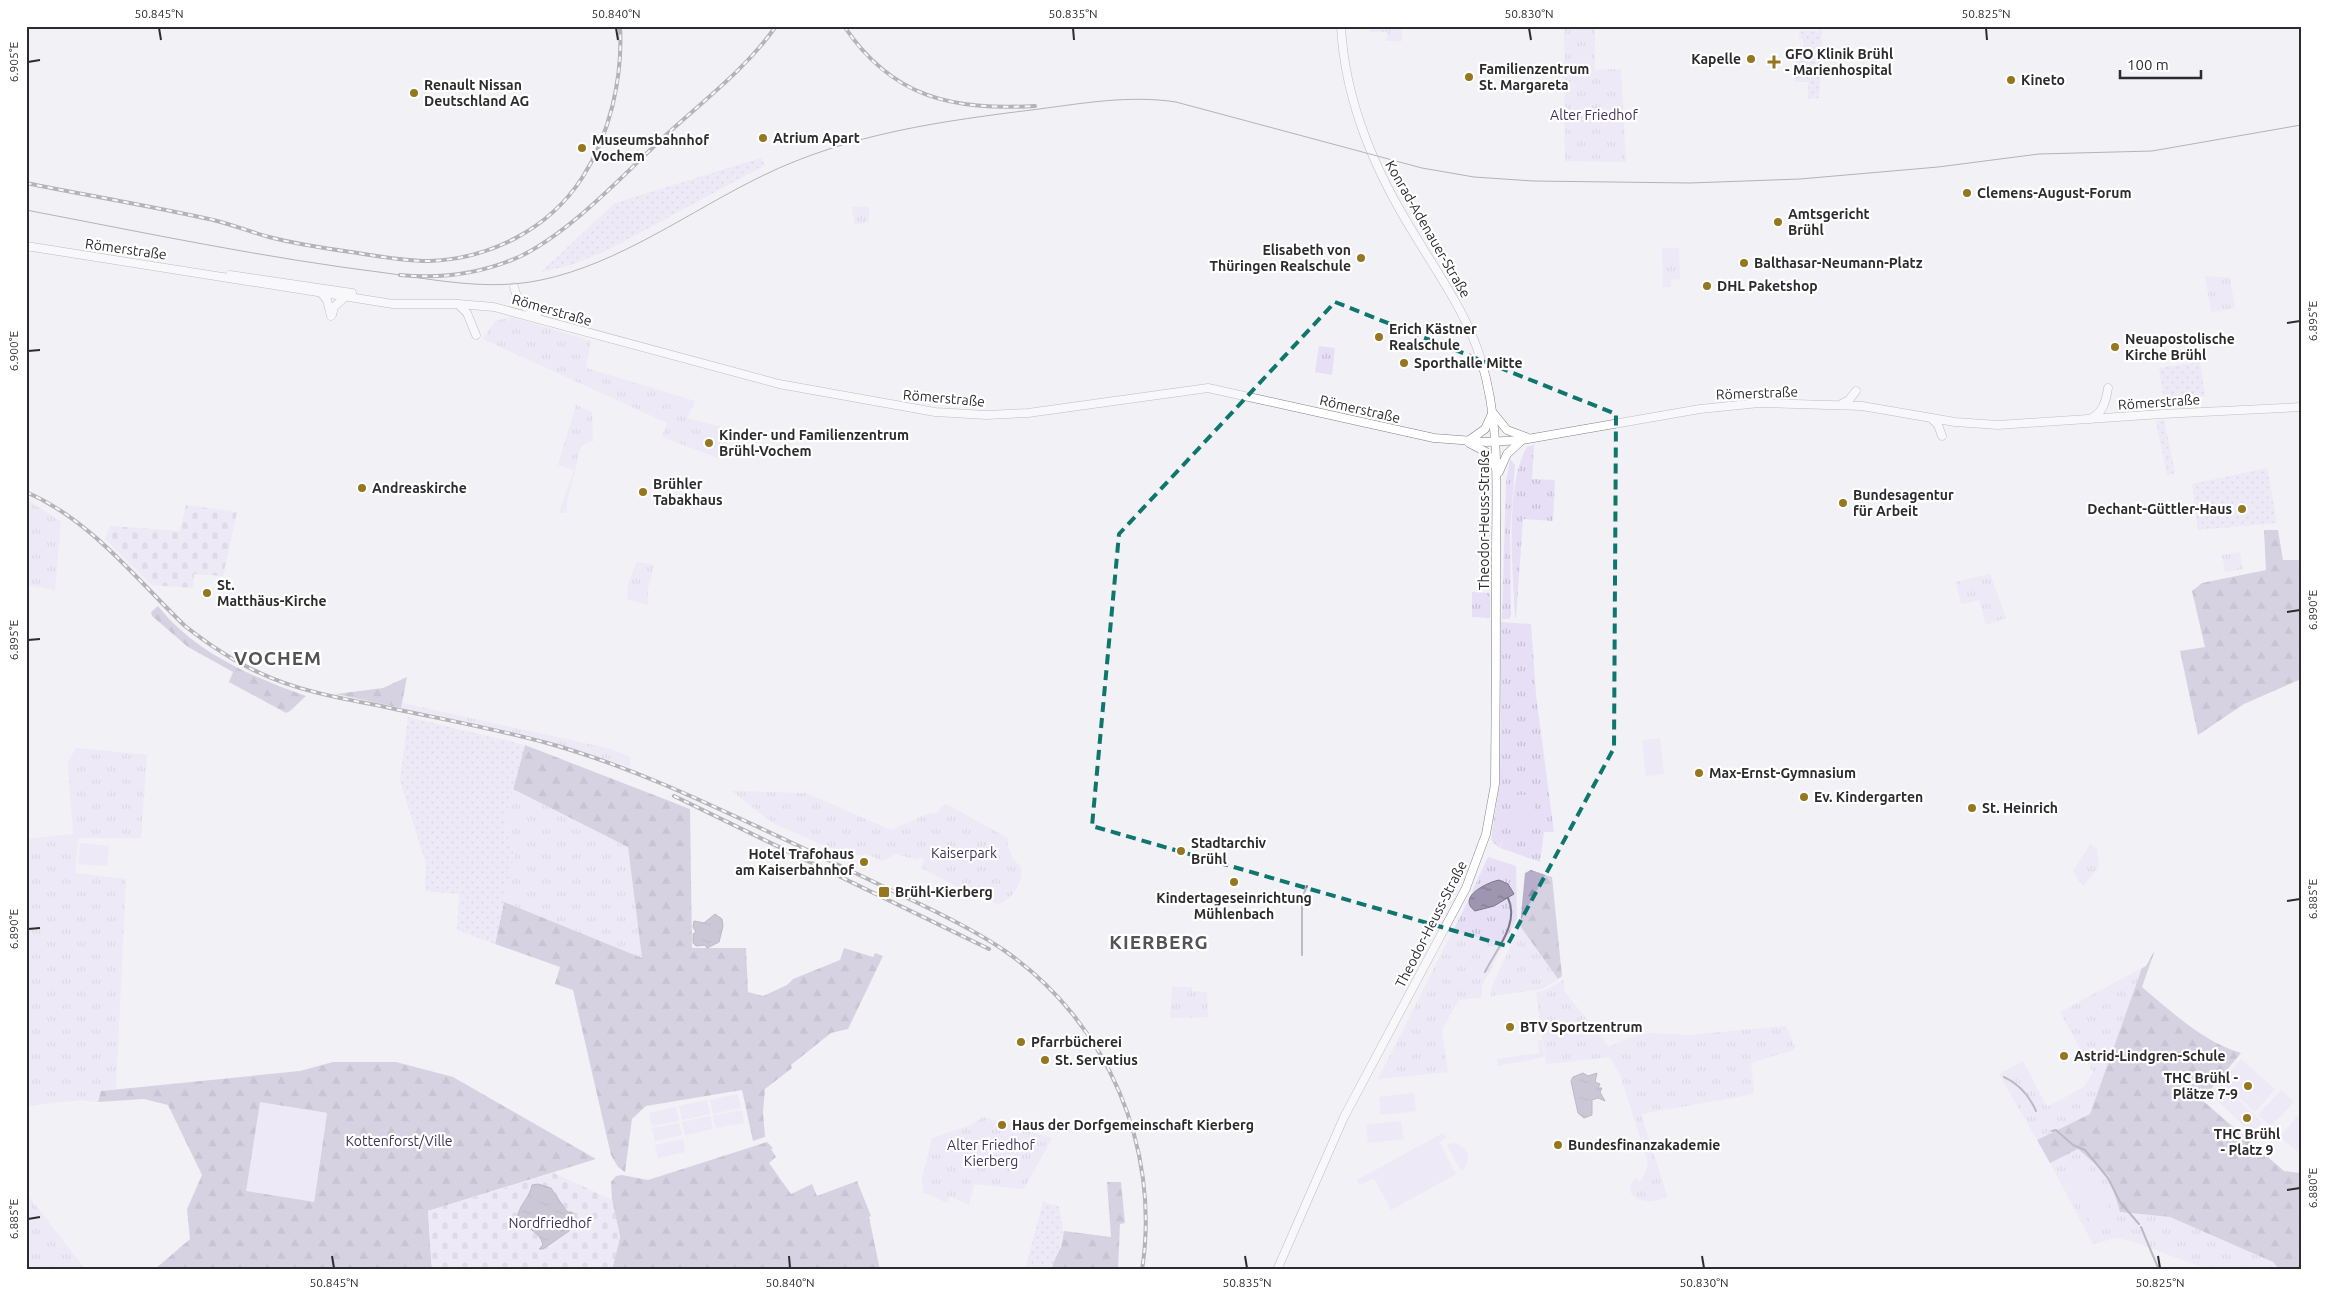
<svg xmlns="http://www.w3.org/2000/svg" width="2327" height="1296" font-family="Ubuntu,sans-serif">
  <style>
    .grass { fill: url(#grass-tufts) }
    .forest { fill: url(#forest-firs); fill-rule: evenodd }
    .cemetery { fill: url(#cemetery-stones) }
    .garden { fill: url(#garden-dots) }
    .pitch { fill: #e6dff6 }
    .water { fill: url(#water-ripples); stroke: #7c7689 }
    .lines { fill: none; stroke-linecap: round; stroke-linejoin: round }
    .stream { stroke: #7c7689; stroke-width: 2 }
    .secondary-casing { stroke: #807f84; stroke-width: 9 }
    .secondary { stroke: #fff; stroke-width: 8 }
    .tram { stroke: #69686b; stroke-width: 1 }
    .rail-casing { stroke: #69686b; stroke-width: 4 }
    .rail { stroke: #fff; stroke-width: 2; stroke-dasharray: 5.5; stroke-linecap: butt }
    .marked { fill: none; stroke: #0f766e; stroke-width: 4; stroke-dasharray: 10 6; stroke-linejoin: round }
    .ticks { fill: none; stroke: #2c2b2d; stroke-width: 2 }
    .poi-dot { fill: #95771f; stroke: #fff; stroke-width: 2 }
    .labels { text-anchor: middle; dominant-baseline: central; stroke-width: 4.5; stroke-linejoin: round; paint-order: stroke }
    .poi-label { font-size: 14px; font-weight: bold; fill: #2c2b2d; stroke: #fff; text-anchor: start }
    .park-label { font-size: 14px; fill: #403159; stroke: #fff }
    .street-label { font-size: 14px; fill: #2c2b2d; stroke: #fff }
    .district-label { font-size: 19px; font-weight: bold; letter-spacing: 1px; fill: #545357; stroke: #fff }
    .neatline { fill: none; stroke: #2c2b2d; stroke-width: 2 }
    .ticks-label { font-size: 12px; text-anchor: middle; fill: #2c2b2d }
  </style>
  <defs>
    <pattern id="grass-tufts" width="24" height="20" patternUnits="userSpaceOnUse" patternTransform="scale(1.25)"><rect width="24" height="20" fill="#e6dff6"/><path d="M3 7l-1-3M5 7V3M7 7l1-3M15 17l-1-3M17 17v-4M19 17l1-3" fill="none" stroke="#c5c0d3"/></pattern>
    <pattern id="forest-firs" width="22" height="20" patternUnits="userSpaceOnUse" patternTransform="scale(1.25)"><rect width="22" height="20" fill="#b6aeca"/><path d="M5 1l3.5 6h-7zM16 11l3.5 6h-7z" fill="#948ea4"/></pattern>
    <pattern id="cemetery-stones" width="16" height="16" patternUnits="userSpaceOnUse" patternTransform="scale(1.25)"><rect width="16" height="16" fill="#e6dff6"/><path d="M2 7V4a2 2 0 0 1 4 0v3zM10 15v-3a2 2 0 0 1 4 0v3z" fill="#c5c0d3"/></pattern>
    <pattern id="garden-dots" width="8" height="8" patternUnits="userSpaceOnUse" patternTransform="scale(1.25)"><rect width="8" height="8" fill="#e6dff6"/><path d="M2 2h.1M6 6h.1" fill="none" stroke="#c5c0d3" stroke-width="1.8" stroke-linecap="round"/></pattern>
    <pattern id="water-ripples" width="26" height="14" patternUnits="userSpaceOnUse" patternTransform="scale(1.25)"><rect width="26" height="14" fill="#9e96b1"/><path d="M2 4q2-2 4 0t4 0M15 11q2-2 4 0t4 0" fill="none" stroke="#817b90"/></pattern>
  </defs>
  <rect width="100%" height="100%" fill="#f2f1f6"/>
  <g class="grass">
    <polygon points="1371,26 1402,26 1402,41 1386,41 1387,32 1370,32"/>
    <polygon points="1564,26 1595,26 1595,70 1621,69 1626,162 1565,161"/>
    <polygon points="852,207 869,207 869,222 855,225"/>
    <polygon points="1662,248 1679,248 1680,279 1671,280 1671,287 1663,287"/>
    <polygon points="2205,276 2230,278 2235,308 2211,312"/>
    <polygon points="512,317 591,341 586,368 695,401 687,418 733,430 718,458 662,437 667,423 483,339 495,321"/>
    <polygon points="1319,346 1335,348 1332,375 1315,372"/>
    <polygon points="576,405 592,412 593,442 590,441 581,446 568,497 566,513 559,513 574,470 558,465"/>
    <path d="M1534,445L1532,479L1555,480L1553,521L1523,519L1516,619L1515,617C1513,571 1504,487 1527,447Z"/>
    <polygon points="1510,459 1515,465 1510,532 1511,616 1509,619 1502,619 1506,483"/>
    <polygon points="26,499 61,522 55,590 26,585"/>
    <polygon points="2240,552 2243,569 2225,572 2222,555"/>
    <polygon points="637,562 654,565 648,588 648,605 627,599 628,584"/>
    <polygon points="1990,574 2006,618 1986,625 1979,600 1961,604 1956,582"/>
    <polygon points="1472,592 1490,593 1490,618 1472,617"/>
    <polygon points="1501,622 1531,624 1536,695 1554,832 1544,832 1540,862 1500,848 1504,837 1499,848 1491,840 1500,780"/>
    <polygon points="402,703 611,749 630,757 630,767 538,738 401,708"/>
    <polygon points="76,748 147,755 141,838 78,838 75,873 126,879 116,1089 101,1091 98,1102 81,1100 26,1106 26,839 73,834 68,762"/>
    <polygon points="513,789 628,847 642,958 504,902 514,855 504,823"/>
    <path d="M732,791L806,793L891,830L927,814L937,813L941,807L946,804L1008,838C1006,849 1013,860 1021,867C1025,880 1011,902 997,904L962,889L921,868L925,860L920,857L918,860L896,854L882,861L867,854L849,856L773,823Z"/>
    <polygon points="2090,845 2097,848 2099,867 2083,886 2073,871"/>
    <polygon points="1488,857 1516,866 1517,919 1482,986 1482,997 1459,1000 1442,1029 1448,1072 1378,1079 1466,905"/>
    <polygon points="1520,926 1558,979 1543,989 1491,996 1492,986"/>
    <polygon points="2142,968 2090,1114 2037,1140 1999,1074 2023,1061 2047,1107 2084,1087 2093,1072 2060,1012"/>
    <path d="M1563,980L1565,992L1609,1047L1621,1041L1646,1033L1690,1035L1786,1026L1795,1047L1793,1050L1751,1063L1754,1092L1748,1095L1641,1114L1667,1195V1198C1655,1201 1640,1205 1631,1193L1630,1187L1635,1178L1640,1181L1645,1174L1648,1163L1620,1074L1610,1057L1546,1064L1536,992L1544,991Z"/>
    <polygon points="1172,987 1192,987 1192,991 1207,992 1208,1017 1170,1018"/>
    <polygon points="983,1117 1052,1138 1024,1189 974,1184 969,1205 950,1196 947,1203 923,1192 922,1180 932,1138 971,1125"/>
    <polygon points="2078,1149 2109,1176 2120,1212 2170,1217 2273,1262 2280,1270 2210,1270 2131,1241 2116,1238 2093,1244 2050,1163"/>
    <polygon points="26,1193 86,1270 26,1270"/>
  </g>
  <g class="forest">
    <polygon points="2264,530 2278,530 2283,560 2301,560 2301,679 2244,704 2198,735 2180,651 2205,647 2192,591 2202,583 2266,570"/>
    <path d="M158,606C194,652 252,677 306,696L290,711L286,713L229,682L233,672L188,647L152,616L151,612Z"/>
    <polygon points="407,677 401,708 336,694 383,688"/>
    <polygon points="525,745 690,809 692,948 746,948 748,992 763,996 787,985 793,979 840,960 844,948 873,957 875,953 883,956 848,1029 831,1033 791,1065 792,1068 765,1089 763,1112 765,1137 753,1141 742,1090 646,1106 632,1119 625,1172 618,1167 611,1155 573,990 555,984 560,967 495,944 504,902 642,958 628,847 513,789"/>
    <polygon points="1531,870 1552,877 1562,976 1558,979 1520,926 1525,873"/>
    <path d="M2155,950L2142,987C2172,1012 2203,1042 2241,1053L2202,1100L2284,1171L2301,1173V1270H2280L2273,1262L2170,1217L2120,1212L2109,1176L2078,1149L2050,1163L2037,1140L2090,1114L2142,968L2146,966Z"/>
    <path d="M333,1062H396L453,1077L596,1159L428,1211L432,1270H154L190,1239L187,1209L202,1175L168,1105L144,1099L98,1102L101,1091L300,1071ZM260,1103L327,1113L314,1201Z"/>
    <polygon points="767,1142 773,1148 771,1149 776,1157 769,1163 791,1194 812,1184 817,1196 857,1181 871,1216 869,1217 880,1270 612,1270 620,1237 612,1200 611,1182 616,1176 622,1175 648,1180"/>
    <polygon points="1107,1182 1121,1182 1125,1223 1120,1224 1118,1270 1051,1270 1051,1265 1061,1247 1064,1231 1111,1237"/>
  </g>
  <g class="cemetery">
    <polygon points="186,505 237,512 223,576 194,574 193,588 152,585 105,539 110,526 180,531"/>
    <polygon points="554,1173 612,1200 620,1237 612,1270 432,1270 428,1211"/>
  </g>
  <g class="garden">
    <polygon points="1819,26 1822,27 1819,98 1808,99 1808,82 1795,82 1796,48 1802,48 1804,44 1802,39 1799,39 1799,31 1819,31"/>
    <polygon points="761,158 765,165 610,249 571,265 541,272 615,203"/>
    <polygon points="2200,362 2205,396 2164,402 2159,368"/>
    <polygon points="2164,420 2175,473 2167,475 2156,421"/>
    <polygon points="2267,468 2277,523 2198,530 2192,484"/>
    <polygon points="408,717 525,745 504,823 514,855 495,944 457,930 459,894 425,891 426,864 400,781"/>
    <polygon points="1043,1202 1059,1206 1063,1231 1060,1247 1051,1270 1025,1270"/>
  </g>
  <g class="pitch">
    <polygon points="1660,738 1664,774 1646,776 1642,740"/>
    <polygon points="1514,795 1535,795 1534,826 1513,825"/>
    <polygon points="80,843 109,846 107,866 78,864"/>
    <polygon points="1542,1040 1544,1057 1498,1066 1497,1059 1539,1053 1538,1041"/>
    <polygon points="2241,1059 2275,1089 2255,1112 2221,1082"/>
    <polygon points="2220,1083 2262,1122 2252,1133 2210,1094"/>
    <polygon points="2281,1090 2294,1102 2271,1126 2258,1115"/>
    <polygon points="1414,1093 1416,1111 1381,1115 1379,1097"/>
    <polygon points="738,1094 741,1108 713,1114 710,1100"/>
    <polygon points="707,1100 710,1114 682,1120 679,1106"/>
    <polygon points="260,1102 327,1113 314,1202 246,1191"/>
    <polygon points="676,1107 679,1121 652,1126 649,1113"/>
    <polygon points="742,1110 744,1123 716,1128 713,1116"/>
    <polygon points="2298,1115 2301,1118 2301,1154 2280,1137"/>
    <polygon points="710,1116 713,1129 685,1135 682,1122"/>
    <polygon points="1401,1121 1404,1139 1368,1143 1366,1125"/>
    <polygon points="679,1123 682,1135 655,1141 652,1128"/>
    <polygon points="1443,1133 1446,1138 1439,1142 1456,1174 1391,1210 1374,1178 1360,1185 1357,1180"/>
    <polygon points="683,1139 685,1152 658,1158 655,1145"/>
    <path d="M1454,1143C1469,1146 1473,1162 1461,1171L1447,1145Z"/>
    <polygon points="2088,1168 2114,1218 2094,1229 2068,1179"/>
  </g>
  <g class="water">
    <path d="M1499,880L1508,884L1514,894L1494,906L1475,911C1456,897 1488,882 1499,880Z"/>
    <polygon points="715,914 722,919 723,926 719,942 707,948 705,945 696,946 693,943 693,934 696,932 693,927 694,921 704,923"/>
    <polygon points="1583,1073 1588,1076 1597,1073 1595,1082 1600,1084 1598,1088 1602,1088 1600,1092 1605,1101 1598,1098 1592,1100 1592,1115 1584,1118 1578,1113 1571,1081 1573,1077"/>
    <path d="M538,1184L551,1188L565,1209L568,1212H572L574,1217L569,1226V1231L543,1249H539L543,1245C541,1234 529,1226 518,1226C514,1208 529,1201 532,1185Z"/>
  </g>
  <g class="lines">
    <g class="stream">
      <polyline points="1302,955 1302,898 1307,886"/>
      <path d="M1485,972C1496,950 1520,923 1508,898"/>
      <path d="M2004,1077C2019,1084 2029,1095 2036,1111"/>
      <polyline points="2052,1131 2056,1130 2073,1145 2085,1150 2108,1178 2120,1202 2139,1224"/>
      <polyline points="2141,1227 2159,1270"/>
    </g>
    <defs>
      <g id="secondary">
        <polyline points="26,246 393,304 458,304 494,307 779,384 935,412 986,415 1028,413 1208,388 1434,438 1487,442 1522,440 1700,409 1759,403 1862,406 1955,422 1998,425 2162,414 2301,407"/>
        <polyline points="230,275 352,293"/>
        <path d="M514,287C518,303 523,306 537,314"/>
        <polyline points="322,294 327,300 331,316"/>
        <polyline points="458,304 467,313 476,335"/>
        <polyline points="332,315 334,307 345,297"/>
        <polyline points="1841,404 1849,400 1856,391"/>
        <polyline points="1494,414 1507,430 1526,437"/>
        <polyline points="1931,418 1938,425 1942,436"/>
        <path d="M2090,419C2103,413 2106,401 2108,388"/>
        <polyline points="1468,441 1485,429 1492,414"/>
        <polyline points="1469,443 1486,452 1496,468"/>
        <polyline points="1499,472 1507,454 1522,440"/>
        <path d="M1277,1270L1344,1117L1466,888L1486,834L1495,784C1496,708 1496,633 1496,557C1496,491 1501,424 1481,360C1468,316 1440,277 1416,237C1376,173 1345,103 1341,26"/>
      </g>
    </defs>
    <use href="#secondary" class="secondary-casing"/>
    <use href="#secondary" class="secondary"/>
    <path class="tram" d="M26,210C146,233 265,258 386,273C436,280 490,291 541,280C619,264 690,211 762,176C850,133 943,121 1039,109C1085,103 1130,95 1176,102L1422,168L1474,177L1533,181L1690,183L1800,179L1938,167L2039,154L2152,151L2301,125"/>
    <defs>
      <g id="rail">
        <path d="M844,26C893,99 953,110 1035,106"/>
        <path d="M26,183C85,195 145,205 204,218C226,222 247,231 269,237C296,244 323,248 351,252C376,256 403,261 429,261C490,259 549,229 582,178C610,135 623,77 620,26"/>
        <path d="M400,275C442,279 482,274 521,256C572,231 624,174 666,135C703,101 747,68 776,26"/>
        <path d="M26,492C91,520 136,579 185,626C208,644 233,661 260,673C298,691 340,698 381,706C436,718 492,728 547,743C637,768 719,809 803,848C843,867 883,886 922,905C951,919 979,933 1005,951C1107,1022 1161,1147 1142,1270"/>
        <polyline points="674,796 989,949"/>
      </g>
    </defs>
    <use href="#rail" class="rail-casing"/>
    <use href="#rail" class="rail"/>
  </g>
  <path d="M0 0H2327V1296H0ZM1335,302L1616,414L1614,748L1507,946L1092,826L1119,534Z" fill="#f2f1f6" fill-opacity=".55" fill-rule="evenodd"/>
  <path class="marked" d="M1335,302L1616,414L1614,748L1507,946L1092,826L1119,534Z"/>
  <path class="ticks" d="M159,28L161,40M616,28L618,40M1073,28L1074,40M1529,28L1531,40M1986,28L1987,40M28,62L40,60M2287,323L2300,321M28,351L40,350M2287,612L2300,610M28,640L40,639M2287,901L2300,899M28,929L40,928M2287,1190L2300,1188M28,1219L40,1217M332,1256L334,1268M789,1256L790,1268M1245,1256L1247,1268M1702,1256L1704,1268M2158,1256L2160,1268"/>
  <g class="poi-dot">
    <circle cx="1751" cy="59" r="5"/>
    <path d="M1771.5 54.5h5v5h5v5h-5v5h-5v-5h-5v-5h5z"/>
    <circle cx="1469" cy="77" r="5"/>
    <circle cx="2011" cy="80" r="5"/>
    <circle cx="414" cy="93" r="5"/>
    <circle cx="763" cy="138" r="5"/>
    <circle cx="582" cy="148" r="5"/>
    <circle cx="1967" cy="193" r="5"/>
    <circle cx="1778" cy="222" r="5"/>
    <circle cx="1361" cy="258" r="5"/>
    <circle cx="1744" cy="263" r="5"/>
    <circle cx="1707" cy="286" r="5"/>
    <circle cx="1379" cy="337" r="5"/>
    <circle cx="2115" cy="347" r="5"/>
    <circle cx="1404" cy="363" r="5"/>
    <circle cx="709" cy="443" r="5"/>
    <circle cx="362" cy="488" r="5"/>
    <circle cx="643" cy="492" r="5"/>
    <circle cx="1843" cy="503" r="5"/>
    <circle cx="2242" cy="509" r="5"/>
    <circle cx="207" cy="593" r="5"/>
    <circle cx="1699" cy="773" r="5"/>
    <circle cx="1804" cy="797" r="5"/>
    <circle cx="1972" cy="808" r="5"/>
    <circle cx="1181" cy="851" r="5"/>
    <circle cx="864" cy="862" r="5"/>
    <circle cx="1234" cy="882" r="5"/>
    <rect x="878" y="886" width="12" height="12" rx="2.5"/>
    <circle cx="1510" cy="1027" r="5"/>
    <circle cx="1021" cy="1042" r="5"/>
    <circle cx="2064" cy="1056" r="5"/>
    <circle cx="1045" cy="1060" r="5"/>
    <circle cx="2248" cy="1086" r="5"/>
    <circle cx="2247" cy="1118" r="5"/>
    <circle cx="1002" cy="1125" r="5"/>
    <circle cx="1558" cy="1145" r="5"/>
  </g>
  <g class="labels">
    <g class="poi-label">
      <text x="1785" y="54">GFO Klinik Brühl<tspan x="1785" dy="16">- Marienhospital</tspan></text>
      <text x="1741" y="59" text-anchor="end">Kapelle</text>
      <text x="1479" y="69">Familienzentrum<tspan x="1479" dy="16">St. Margareta</tspan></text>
      <text x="2021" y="80">Kineto</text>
      <text x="424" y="85">Renault Nissan<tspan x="424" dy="16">Deutschland AG</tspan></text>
      <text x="773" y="138">Atrium Apart</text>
      <text x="592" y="140">Museumsbahnhof<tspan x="592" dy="16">Vochem</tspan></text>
      <text x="1977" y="193">Clemens-August-Forum</text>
      <text x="1788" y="214">Amtsgericht<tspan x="1788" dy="16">Brühl</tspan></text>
      <text x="1351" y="250" text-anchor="end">Elisabeth von<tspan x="1351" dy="16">Thüringen Realschule</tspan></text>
      <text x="1754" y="263">Balthasar-Neumann-Platz</text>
      <text x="1717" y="286">DHL Paketshop</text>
      <text x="1389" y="329">Erich Kästner<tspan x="1389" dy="16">Realschule</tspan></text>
      <text x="2125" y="339">Neuapostolische<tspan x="2125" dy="16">Kirche Brühl</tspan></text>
      <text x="1414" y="363">Sporthalle Mitte</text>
      <text x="719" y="435">Kinder- und Familienzentrum<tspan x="719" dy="16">Brühl-Vochem</tspan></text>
      <text x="653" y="484">Brühler<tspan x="653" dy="16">Tabakhaus</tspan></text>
      <text x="372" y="488">Andreaskirche</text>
      <text x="1853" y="495">Bundesagentur<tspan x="1853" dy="16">für Arbeit</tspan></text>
      <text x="2232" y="509" text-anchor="end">Dechant-Güttler-Haus</text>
      <text x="217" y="585">St.<tspan x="217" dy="16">Matthäus-Kirche</tspan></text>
      <text x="1709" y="773">Max-Ernst-Gymnasium</text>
      <text x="1814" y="797">Ev. Kindergarten</text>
      <text x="1982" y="808">St. Heinrich</text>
      <text x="1191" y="843">Stadtarchiv<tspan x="1191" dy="16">Brühl</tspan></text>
      <text x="854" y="854" text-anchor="end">Hotel Trafohaus<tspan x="854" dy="16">am Kaiserbahnhof</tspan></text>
      <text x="895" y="892">Brühl-Kierberg</text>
      <text x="1234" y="898" text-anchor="middle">Kindertageseinrichtung<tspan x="1234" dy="16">Mühlenbach</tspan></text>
      <text x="1520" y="1027">BTV Sportzentrum</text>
      <text x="1031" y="1042">Pfarrbücherei</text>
      <text x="2074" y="1056">Astrid-Lindgren-Schule</text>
      <text x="1055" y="1060">St. Servatius</text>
      <text x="2238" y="1078" text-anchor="end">THC Brühl -<tspan x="2238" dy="16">Plätze 7-9</tspan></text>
      <text x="1012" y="1125">Haus der Dorfgemeinschaft Kierberg</text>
      <text x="2247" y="1134" text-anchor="middle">THC Brühl<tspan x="2247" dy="16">- Platz 9</tspan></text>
      <text x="1568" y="1145">Bundesfinanzakademie</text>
    </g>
    <g class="park-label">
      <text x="1594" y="115">Alter Friedhof</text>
      <text x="964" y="853">Kaiserpark</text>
      <text x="399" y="1141">Kottenforst/Ville</text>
      <text x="991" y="1145">Alter Friedhof<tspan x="991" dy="16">Kierberg</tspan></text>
      <text x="550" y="1223">Nordfriedhof</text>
    </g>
    <g class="street-label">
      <text transform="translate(1428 229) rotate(60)">Konrad-Adenauer-Straße</text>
      <text transform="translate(126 249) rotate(8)">Römerstraße</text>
      <text transform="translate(552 310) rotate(16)">Römerstraße</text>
      <text transform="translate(1757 393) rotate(-2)">Römerstraße</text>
      <text transform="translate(944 398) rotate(5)">Römerstraße</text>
      <text transform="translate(2159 402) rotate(-4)">Römerstraße</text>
      <text transform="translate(1360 409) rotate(13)">Römerstraße</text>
      <text transform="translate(1484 520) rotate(-90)">Theodor-Heuss-Straße</text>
      <text transform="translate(1431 924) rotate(-63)">Theodor-Heuss-Straße</text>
    </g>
    <g class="district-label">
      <text x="278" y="658">VOCHEM</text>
      <text x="1159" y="942">KIERBERG</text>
    </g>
  </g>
  <rect width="2327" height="1296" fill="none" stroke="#ffffff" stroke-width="55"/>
  <path d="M2120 70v8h81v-8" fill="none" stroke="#2c2b2d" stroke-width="2.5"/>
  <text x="2127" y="70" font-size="15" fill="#2c2b2d" stroke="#ffffff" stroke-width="4" paint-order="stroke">100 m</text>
  <rect x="28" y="28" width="2272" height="1240" class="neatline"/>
  <g class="ticks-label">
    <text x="159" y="18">50.845°N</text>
    <text x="616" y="18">50.840°N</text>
    <text x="1073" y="18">50.835°N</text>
    <text x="1529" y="18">50.830°N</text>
    <text x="1986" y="18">50.825°N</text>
    <text transform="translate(14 62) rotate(-90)" y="4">6.905°E</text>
    <text transform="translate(2313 321) rotate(-90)" y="4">6.895°E</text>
    <text transform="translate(14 351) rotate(-90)" y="4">6.900°E</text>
    <text transform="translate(2313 610) rotate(-90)" y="4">6.890°E</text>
    <text transform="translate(14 640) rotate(-90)" y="4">6.895°E</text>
    <text transform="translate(2313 899) rotate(-90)" y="4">6.885°E</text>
    <text transform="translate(14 929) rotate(-90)" y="4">6.890°E</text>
    <text transform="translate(2313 1188) rotate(-90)" y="4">6.880°E</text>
    <text transform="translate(14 1219) rotate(-90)" y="4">6.885°E</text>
    <text x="334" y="1287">50.845°N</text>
    <text x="790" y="1287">50.840°N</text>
    <text x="1247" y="1287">50.835°N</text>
    <text x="1704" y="1287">50.830°N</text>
    <text x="2160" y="1287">50.825°N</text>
  </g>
</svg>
